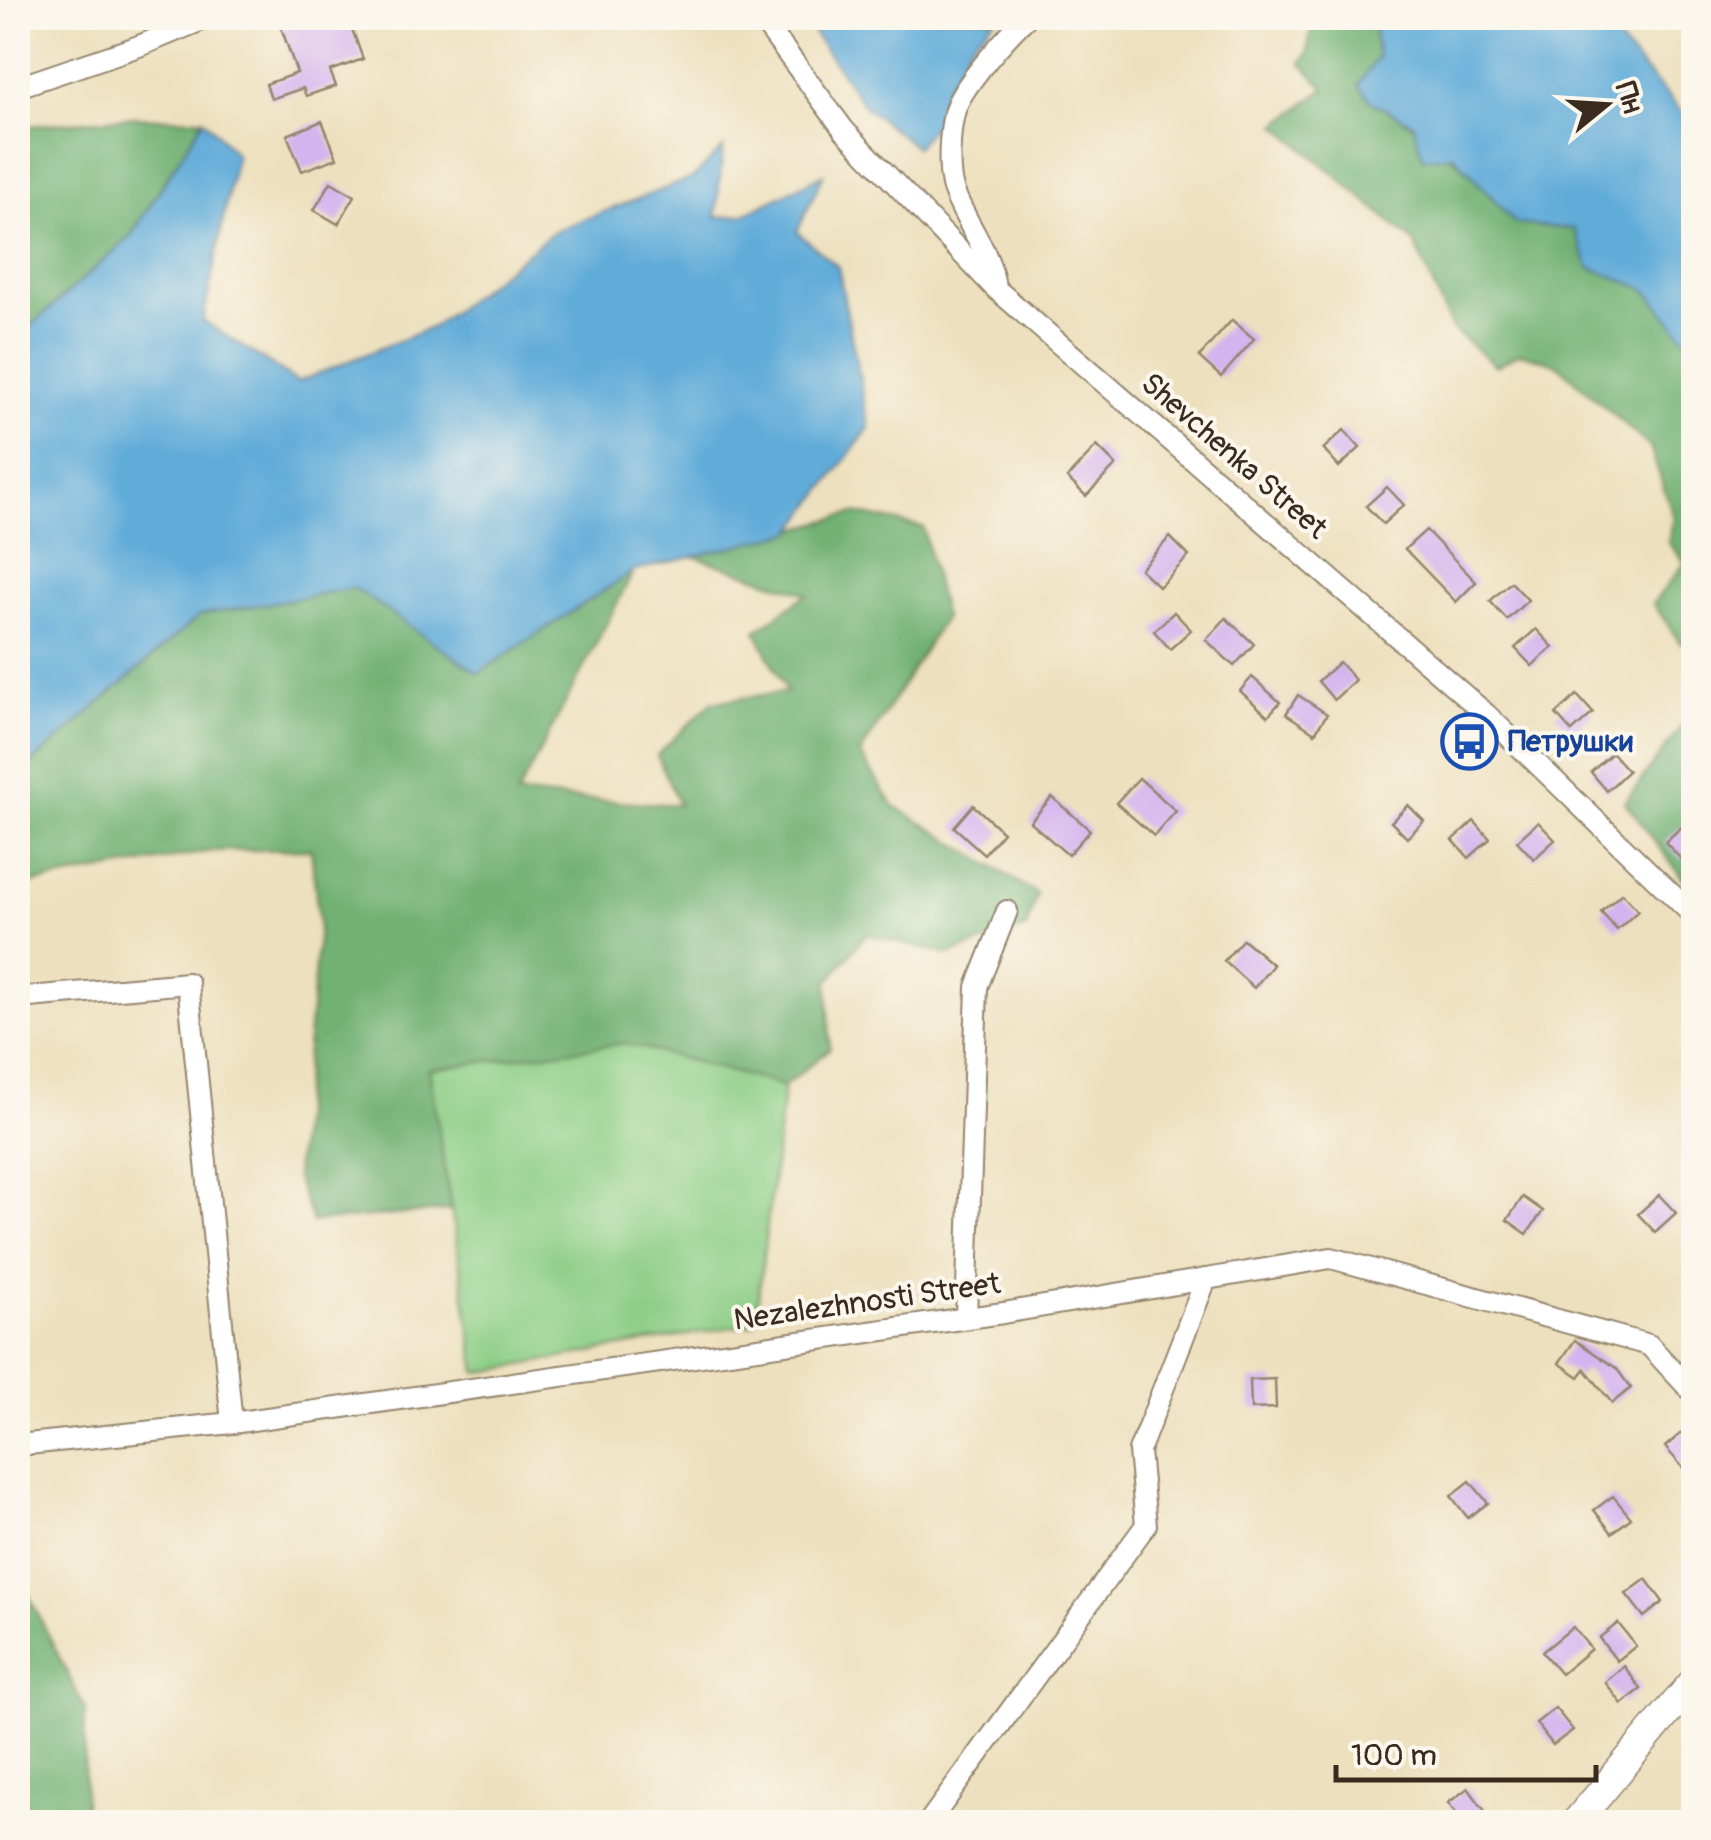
<svg xmlns="http://www.w3.org/2000/svg" width="1711" height="1840" font-family="Pangolin,sans-serif">
  <style>
    .green { fill: #8cce86; stroke: #647c52; stroke-width: 2.5 }
    .forest { fill: #71b173; stroke: #566e48; stroke-width: 2.5 }
    .water { fill: #60acd9; stroke: #4e6b7c; stroke-width: 2.5 }
    .building { fill: #d5b3ee }
    .lines { fill: none; stroke-linecap: round; stroke-linejoin: round }
    .street-casing { stroke: #94856e; stroke-width: 24 }
    .secondary-casing { stroke: #94856e; stroke-width: 31 }
    .street { stroke: #fff; stroke-width: 20 }
    .secondary { stroke: #fff; stroke-width: 28 }
    .labels { text-anchor: middle; dominant-baseline: central; stroke-width: 8; stroke-linejoin: round; paint-order: stroke }
    .street-label { font-size: 30px; fill: #3b2a1e; stroke: #fbf7ec }
    .transit-label { font-size: 30px; font-weight: bold; fill: #164399; stroke: #fbf7ec; text-anchor: start }
  </style>
  <rect width="100%" height="100%" fill="#fbf7ec"/>
  <filter id="ink" filterUnits="userSpaceOnUse"><feTurbulence type="fractalNoise" baseFrequency=".01" numOctaves="2"/><feDisplacementMap in="SourceGraphic" scale="20" xChannelSelector="R" yChannelSelector="G"/><feConvolveMatrix kernelMatrix="1 2 1 2 8 2 1 2 1" color-interpolation-filters="sRGB"/></filter>
  <filter id="wash" filterUnits="userSpaceOnUse"><feTurbulence type="fractalNoise" baseFrequency=".0048" numOctaves="4" result="noise"/><feDisplacementMap in="SourceGraphic" scale="40" xChannelSelector="R" yChannelSelector="G"/><feGaussianBlur stdDeviation="2.25" result="paint"/><feColorMatrix in="noise" values="0 0 0 0 0 0 0 0 0 0 0 0 0 0 0 0 0 1.4 0 .05"/><feComposite in="paint" operator="in"/></filter>
  <g filter="url(#wash)">
    <rect width="100%" height="100%" fill="#ede0be"/>
    <polygon class="green" points="625,1043 784,1086 755,1323 477,1373 429,1069"/>
    <g class="forest">
      <path d="M1295,18H1372L1378,57L1373,103C1439,135 1468,171 1516,224L1574,229L1589,267L1646,289L1693,348V643L1681,644L1653,603L1685,563L1668,542L1674,518L1650,447L1557,364L1520,353L1496,366L1452,329L1414,242L1277,125L1325,89L1301,63L1307,54L1312,24Z"/>
      <polygon points="133,117 204,119 131,235 18,338 18,127"/>
      <polygon points="855,513 923,527 944,618 860,754 893,805 1037,894 1026,928 948,955 866,934 828,982 830,1049 784,1086 625,1043 429,1069 451,1210 312,1222 295,1175 319,925 311,849 212,851 18,886 18,775 200,615 354,588 478,673 634,571 517,795 679,805 657,755 712,702 787,692 756,631 807,594 693,556"/>
      <polygon points="1693,711 1693,865 1684,880 1625,802"/>
      <polygon points="18,1574 85,1709 84,1822 18,1822"/>
    </g>
    <g class="water">
      <polygon points="803,18 997,18 973,41 943,93 950,106 916,147 865,107"/>
      <polygon points="1372,18 1598,18 1693,125 1693,348 1646,289 1589,267 1574,229 1516,224 1454,155 1423,158 1413,123 1373,103 1358,85 1378,57"/>
      <polygon points="204,119 236,155 203,321 298,382 433,327 556,230 693,178 723,148 716,217 742,215 823,175 797,232 838,267 869,428 792,532 634,571 478,673 354,588 200,615 18,775 18,338 131,236"/>
    </g>
    <g id="blocks">
      <g class="building">
        <polygon points="308,18 348,18 363,59 330,71 336,86 306,96 303,88 271,99 266,84 297,73 281,27"/>
        <polygon points="322,121 337,158 302,171 287,135"/>
        <polygon points="331,182 355,196 338,224 314,210"/>
        <polygon points="1232,320 1254,339 1221,377 1199,357"/>
        <polygon points="1344,430 1360,448 1339,467 1323,449"/>
        <polygon points="1097,446 1116,465 1086,496 1067,478"/>
        <polygon points="1387,487 1404,505 1383,524 1366,506"/>
        <polygon points="1426,530 1476,582 1456,602 1405,549"/>
        <polygon points="1170,537 1189,556 1159,587 1140,569"/>
        <polygon points="1511,582 1528,600 1507,620 1490,601"/>
        <polygon points="1174,612 1191,630 1170,649 1154,631"/>
        <polygon points="1226,618 1254,644 1234,666 1206,640"/>
        <polygon points="1536,629 1553,647 1532,666 1515,648"/>
        <polygon points="1339,662 1355,680 1334,700 1318,681"/>
        <polygon points="1252,677 1280,702 1268,716 1240,691"/>
        <polygon points="1298,695 1327,714 1315,733 1286,714"/>
        <polygon points="1577,695 1593,713 1572,732 1556,714"/>
        <polygon points="1612,753 1628,771 1607,791 1591,772"/>
        <polygon points="1139,778 1176,811 1154,836 1116,803"/>
        <polygon points="1052,797 1090,830 1068,855 1030,822"/>
        <polygon points="973,805 1003,832 984,854 954,827"/>
        <polygon points="1408,805 1424,821 1407,838 1391,822"/>
        <polygon points="1474,821 1490,839 1469,858 1453,840"/>
        <polygon points="1538,822 1555,840 1534,859 1517,841"/>
        <polygon points="1686,823 1694,831 1694,850 1682,860 1665,842"/>
        <polygon points="1622,893 1638,911 1617,930 1601,912"/>
        <polygon points="1243,939 1273,965 1254,988 1224,961"/>
        <polygon points="1659,1195 1676,1213 1655,1232 1638,1214"/>
        <polygon points="1523,1197 1543,1211 1527,1234 1507,1220"/>
        <polygon points="1575,1340 1616,1368 1631,1388 1612,1403 1585,1369 1579,1377 1559,1363"/>
        <polygon points="1275,1379 1276,1408 1251,1409 1250,1380"/>
        <polygon points="1694,1422 1694,1462 1685,1470 1665,1447"/>
        <polygon points="1470,1481 1488,1503 1468,1518 1451,1496"/>
        <polygon points="1613,1496 1631,1518 1612,1533 1594,1510"/>
        <polygon points="1646,1579 1663,1602 1644,1617 1626,1594"/>
        <polygon points="1618,1623 1636,1646 1617,1661 1599,1638"/>
        <polygon points="1573,1627 1591,1649 1561,1674 1542,1652"/>
        <polygon points="1624,1666 1641,1689 1622,1704 1605,1682"/>
        <polygon points="1555,1708 1573,1730 1553,1745 1536,1723"/>
        <polygon points="1468,1788 1485,1811 1470,1822 1463,1822 1448,1803"/>
      </g>
    </g>
  </g>
  <g filter="url(#ink)">
    <use href="#blocks" fill-opacity="0" stroke="#94856e" stroke-width="2.5"/>
    <g class="lines">
      <defs>
        <g id="street">
          <polyline points="761,18 844,130 995,288 1486,714 1694,916"/>
          <polyline points="18,87 139,46 207,18"/>
          <path d="M995,286C988,247 969,229 955,194C946,175 949,122 958,102C970,78 1006,37 1026,18"/>
          <polyline points="18,998 188,983 232,1423"/>
          <polyline points="966,1318 977,987 1007,911"/>
          <polyline points="18,1445 232,1423 1003,1313 1331,1258 1649,1345 1694,1394"/>
          <polyline points="929,1822 1146,1525 1139,1451 1206,1279"/>
        </g>
        <polyline id="secondary" points="1576,1822 1694,1681"/>
      </defs>
      <use href="#street" class="street-casing"/>
      <use href="#secondary" class="secondary-casing"/>
      <use href="#street" class="street"/>
      <use href="#secondary" class="secondary"/>
    </g>
  </g>
  <defs>
    <symbol id="bus-ring" viewBox="-11 -11 22 22"><circle r="9.5" fill="#fbf7ec" stroke="#1a4fb4" stroke-width="1.5"/><path d="M-5-6H5V4H4V6H2V4H-2V6H-4V4H-5ZM-3.5-4V0h7V-4ZM-3.5 1.2v1.5H-2V1.2ZM2 1.2v1.5H3.5V1.2Z" fill="#1a4fb4"/></symbol>
  </defs>
  <g fill-rule="evenodd">
    <use href="#bus-ring" x="1438" y="710" width="63" height="63"/>
  </g>
  <g class="labels">
    <g class="street-label">
      <text transform="translate(1234 456) rotate(41)">Shevchenka Street</text>
      <text transform="translate(867 1302) rotate(-8)">Nezalezhnosti Street</text>
    </g>
    <g class="transit-label">
      <text x="1508" y="741">Петрушки</text>
    </g>
  </g>
  <rect width="1711" height="1840" fill="none" stroke="#fbf7ec" stroke-width="60"/>
  <g transform="translate(1606 105) rotate(72)" stroke="#fbf7ec" stroke-width="8" paint-order="stroke">
  <path d="M0-8L18 38L0 25L-18 38Z" fill="#3b2a1e"/>
  <text y="-15" font-size="28" font-weight="bold" text-anchor="middle" fill="#3b2a1e">Пн</text>
  </g>
  <path d="M1336 1765v15h260v-15" fill="none" stroke="#3b2a1e" stroke-width="5"/>
  <text x="1351" y="1765" font-size="30" fill="#3b2a1e" stroke="#fbf7ec" stroke-width="8" paint-order="stroke">100 m</text>
</svg>
